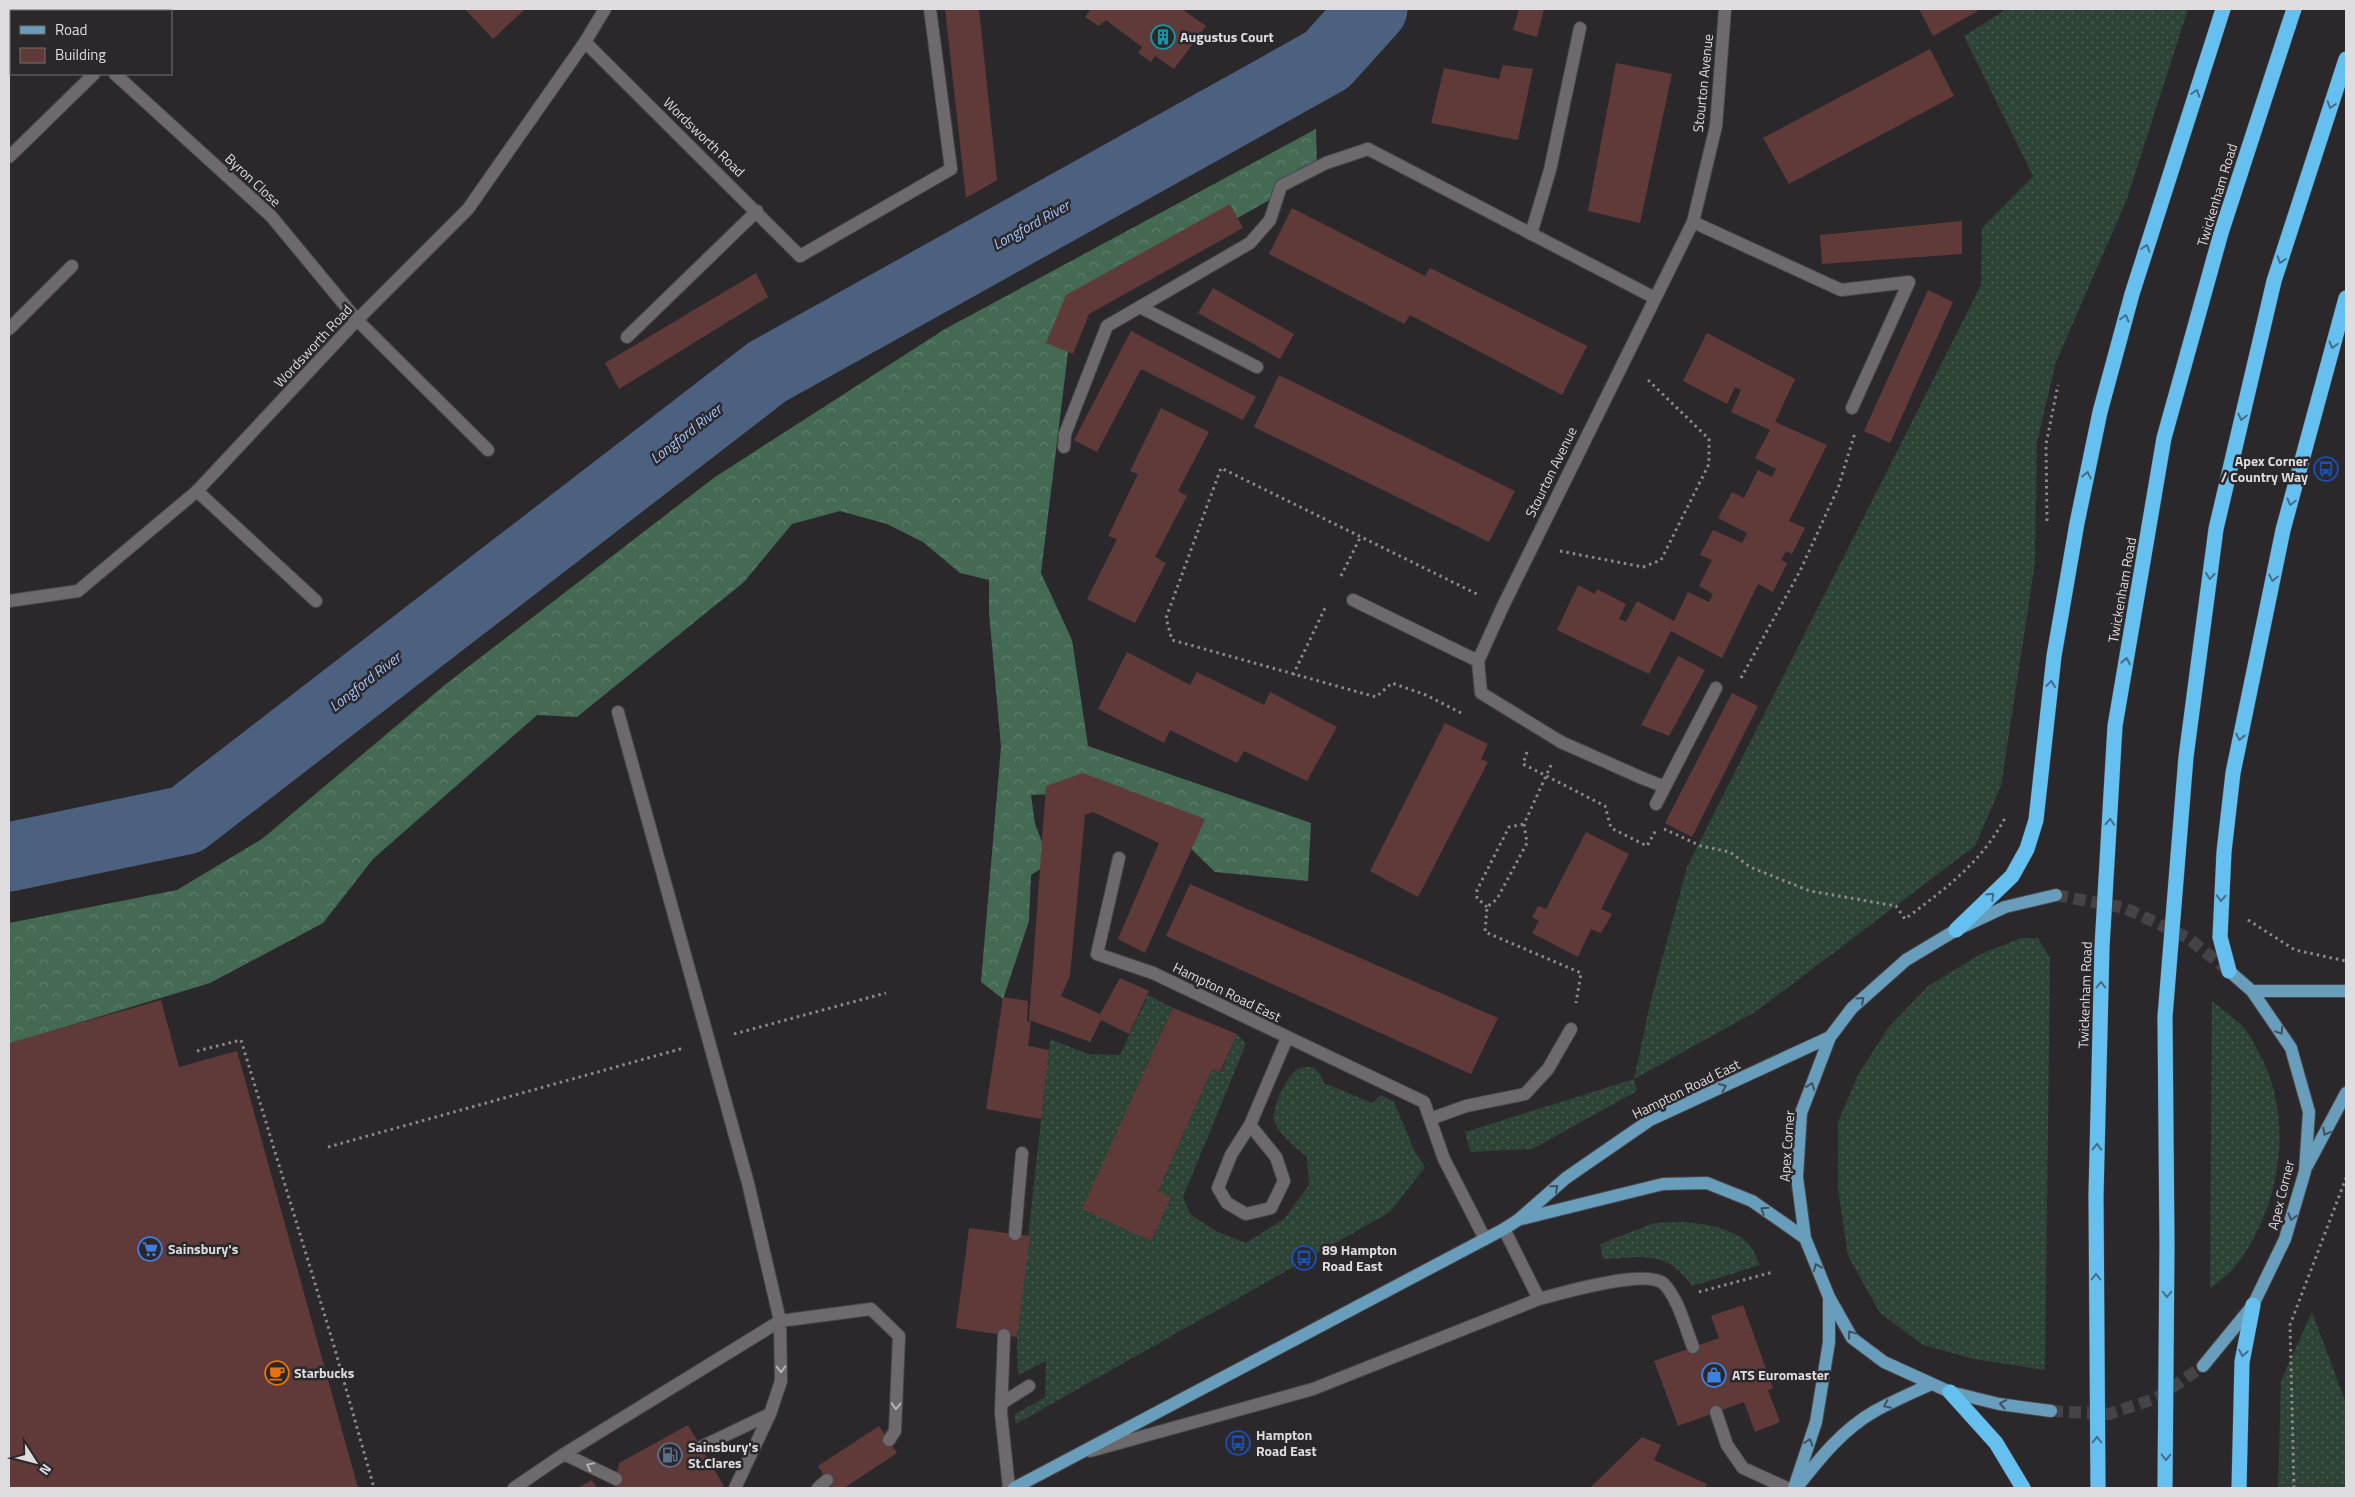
<svg xmlns="http://www.w3.org/2000/svg" width="2355" height="1497" font-family="'Titillium Web',sans-serif">
	<style>
		.grass { fill: url(#grass-dots) }
		.forest { fill: url(#forest-crowns) }
		.lines { fill: none; stroke-linecap: round; stroke-linejoin: round }
		.river { stroke: #4c617f; stroke-width: 69 }
		.building { fill: #603a39 }
		.primary-tunnel { stroke: #464347; stroke-width: 12; stroke-dasharray: 12 6; stroke-linecap: butt }
		.lane-casing { stroke: #494649; stroke-width: 14 }
		.street-casing { stroke: #494649; stroke-width: 14 }
		.primary-casing { stroke: #494649; stroke-width: 14 }
		.highway-casing { stroke: #494649; stroke-width: 16 }
		.path { stroke: #8c898c; stroke-width: 3; stroke-dasharray: 2.5 4; stroke-linecap: butt }
		.lane { stroke: #6d696d; stroke-width: 12 }
		.street { stroke: #6d696d; stroke-width: 12 }
		.primary { stroke: #689dbb; stroke-width: 12 }
		.highway { stroke: #65c0ef; stroke-width: 15 }
		.highway-bridge-casing { stroke: #494649; stroke-width: 16; stroke-linecap: butt }
		.highway-bridge { stroke: #65c0ef; stroke-width: 15 }
		.oneway { stroke: #456c84 }
		.oneway2 { stroke: #40515e }
		.oneway3 { stroke: #b6b4b6 }
		.labels { text-anchor: middle; stroke-width: 5; stroke-linejoin: round; paint-order: stroke }
		.poi-label { font-size: 14px; font-weight: bold; fill: #dedcde; stroke: #2b282c; text-anchor: start }
		.street-label { font-size: 14px; fill: #dedcde; stroke: #2b282c }
		.water-label { font-size: 15px; font-style: italic; fill: #a0c4fa; stroke: #2b282c }
	</style>
	<defs>
		<pattern id="grass-dots" width="8" height="8" patternUnits="userSpaceOnUse" patternTransform="scale(1.25)"><rect width="8" height="8" fill="#2d4336"/><path d="M2 2h.1M6 6h.1" fill="none" stroke="#4b5e53" stroke-width="1.8" stroke-linecap="round"/></pattern>
		<pattern id="forest-crowns" width="20" height="18" patternUnits="userSpaceOnUse" patternTransform="scale(1.25)"><rect width="20" height="18" fill="#446a54"/><path d="M2 6a3 3 0 1 1 6 0M12 15a3 3 0 1 1 6 0" fill="none" stroke="#5f7f6c"/></pattern>
	</defs>
	<rect width="100%" height="100%" fill="#2b282c"/>
	<path class="grass" d="M2007 9H2188L2127 199 2056 362 2037 442 2035 563 2001 786 1975 846 1755 1012 1634 1079 1637 1091 1532 1149 1470 1152 1465 1132 1634 1079 1650 1004 1687 867 1981 285 1982 228 2033 176 1964 36Z
		M2021 938H2038L2050 958 2045 1370 1974 1359 1923 1345 1880 1313 1848 1256 1838 1189V1122L1859 1073 1888 1028 1928 986 1981 954Z
		M1148 995 1173 1008 1083 1209 1151 1240 1171 1197 1158 1191 1212 1069 1221 1072 1237 1034 1246 1044 1183 1197 1190 1214 1216 1231 1246 1243 1284 1219 1309 1185 1307 1157C1296 1147 1278 1134 1274 1120 1271 1109 1288 1073 1298 1069 1302 1067 1309 1067 1313 1067L1320 1074 1324 1083 1372 1103 1381 1095 1394 1102 1415 1152 1425 1167 1390 1212 1016 1424 1014 1415 1045 1397 1046 1361 1018 1375 1017 1337 1050 1039 1088 1054 1120 1055Z
		M2212 1001C2223 1010 2235 1018 2244 1028 2250 1034 2254 1044 2258 1051 2296 1117 2281 1211 2233 1269 2227 1276 2217 1282 2210 1289Z
		M1683 1222C1706 1224 1736 1228 1751 1247 1755 1252 1757 1259 1760 1265L1692 1286C1665 1249 1644 1257 1603 1259L1600 1244 1654 1223Z
		M2312 1312 2346 1403V1488H2278L2281 1381Z"/>
	<path class="forest" d="M1316 129 1317 173 1073 311 1041 573 1072 640 1088 746 1311 823 1308 881 1215 872 1174 832 1054 794 1031 795 1035 824 1050 863 1031 875 1029 921 1003 999 981 982 1001 747 989 612V580L960 573 923 542 887 524 840 511 792 524 744 582 577 717 537 715 373 859 323 923 210 983 9 1044V923L177 890 262 839 446 684 715 477 945 329Z"/>
	<g class="lines">
		<path class="river" d="M9 857 186 820 767 372 1327 60 1373 9"/>
	</g>
	<path class="building" d="M465 9H525L493 39Z
		M945 9H979L997 180 966 198Z
		M1091 9H1182L1206 26 1174 69 1155 56 1151 62 1138 53 1142 47 1106 20 1099 26 1085 17Z
		M1519 9H1544L1537 37 1513 30Z
		M1919 9H1977L1978 11 1933 36Z
		M1930 49 1954 96 1789 184 1763 138Z
		M1616 63 1672 74 1640 223 1588 211Z
		M1503 65 1533 69 1518 140 1431 123 1444 68 1499 79Z
		M1230 204 1243 228 1089 314 1073 354 1046 343 1066 295Z
		M1292 208 1425 276 1430 268 1587 346 1562 395 1410 315 1404 324 1269 254Z
		M1962 221V254L1822 264 1820 235Z
		M756 273 768 297 619 389 605 363Z
		M1213 288 1294 334 1280 359 1198 313Z
		M1928 290 1953 302 1890 443 1864 431Z
		M1131 331 1256 397 1243 420 1141 369 1097 452 1074 440Z
		M1707 333 1795 379 1775 422 1827 445 1789 521 1805 528 1792 554 1786 551 1781 560 1787 563 1773 592 1758 584 1722 658 1671 631 1649 674 1557 630 1578 585 1595 594 1597 589 1626 604 1619 619 1626 622 1637 601 1674 621 1688 592 1709 602 1713 594 1699 586 1712 560 1700 555 1713 530 1742 543 1747 533 1718 518 1732 492 1744 498 1758 470 1772 477 1776 469 1755 458 1770 430 1731 412 1741 390 1735 387 1727 404 1683 381Z
		M1279 375 1515 491 1489 542 1254 427Z
		M1161 408 1209 432 1178 491 1187 496 1155 557 1166 563 1135 623 1087 599 1117 539 1108 536 1138 474 1130 471Z
		M1127 652 1190 685 1197 672 1264 705 1270 692 1337 727 1307 781 1244 751 1237 763 1170 730 1164 743 1098 709Z
		M1678 656 1705 670 1669 736 1641 725Z
		M1732 693 1758 706 1692 837 1665 823Z
		M1445 723 1488 744 1481 759 1488 762 1418 897 1370 871Z
		M1083 773 1205 819 1145 953 1118 939 1159 843 1093 812 1085 815 1070 976 1061 996 1100 1014 1120 978 1149 991 1129 1034 1101 1020 1090 1042 1029 1020 1046 786Z
		M1586 832 1629 854 1601 909 1612 914 1601 933 1591 929 1578 957 1532 933 1539 921 1532 917 1538 906 1546 909Z
		M1190 884 1498 1018 1471 1074 1166 936Z
		M1003 997 1028 1001 1027 1021 1031 1022 1028 1046 1049 1050 1041 1119 986 1109Z
		M161 1000 179 1067 237 1051 358 1488H9V1043Z
		M1173 1008 1237 1034 1220 1072 1212 1069 1158 1191 1171 1197 1151 1241 1082 1209Z
		M969 1228 1030 1236 1017 1337 956 1328Z
		M1743 1305 1773 1388 1768 1390 1780 1422 1755 1432 1744 1402 1678 1426 1654 1361 1719 1338 1711 1316Z
		M688 1425 725 1488H614L619 1463Z
		M879 1426 897 1453 844 1488H832L818 1466Z
		M1642 1437 1661 1445 1654 1460 1707 1484 1705 1488H1590Z
		M592 1480 597 1488H578Z"/>
	<g class="lines">
		<path class="primary-tunnel" d="M2056 895 2125 908 2188 938 2229 971
			M2051 1411 2109 1414 2157 1398 2203 1366"/>
		<g class="lane-casing">
			<path id="lane" d="M9 157 94 74
				M1693 222 1841 290 1909 282 1852 408
				M1531 234 1550 170 1580 28
				M800 256 951 169 930 9
				M1140 307 1257 367
				M357 320 488 450
				M9 329 72 266
				M627 337 757 211
				M1064 447 1065 434 1107 326 1250 243 1270 220 1281 186 1326 163 1368 149
				M197 491 316 601
				M1642 778 1665 787
				M1656 804 1716 688
				M1119 858 1097 954 1153 973
				M1430 1119 1466 1106 1525 1094 1548 1069 1571 1029
				M1504 1229 1539 1299C1562 1293 1647 1268 1664 1284 1679 1300 1685 1327 1693 1347
				M1015 1234 1022 1153
				M1004 1335 1001 1413 1009 1488
				M1002 1403 1029 1386
				M1716 1412 1727 1445 1743 1468 1787 1488
				M701 1447 770 1414
				M1090 1451 1313 1389 1539 1299
				M564 1454 616 1479
				M514 1488 564 1454 780 1321 748 1183 618 712
				M735 1488 770 1414 781 1381 780 1321 871 1309 899 1336 895 1431 889 1440
				M818 1488 827 1480"/>
		</g>
		<g class="street-casing">
			<path id="street" d="M156 11 159 9
				M585 42 800 256
				M115 74 271 216 357 320
				M1368 149 1655 298
				M1353 600 1478 661
				M9 601 78 591 197 491 357 320 468 209 585 42 605 9
				M1642 778 1561 742 1481 693 1478 661 1503 606 1693 222 1716 126 1725 9
				M1153 973 1424 1102 1444 1159 1485 1239
				M1250 1125 1231 1155 1218 1188 1227 1203 1246 1214 1271 1208 1284 1181 1276 1157 1250 1125 1287 1038"/>
		</g>
		<g class="primary-casing">
			<path id="primary" d="M2252 991H2346
				M2307 1166 2346 1093
				M1521 1219 1663 1184 1707 1183 1752 1201 1805 1238
				M2203 1366 2253 1305 2285 1239 2305 1171 2309 1112 2291 1048 2252 991 2229 971
				M2051 1411 1999 1404 1950 1392 1884 1362 1852 1338 1829 1297 1805 1238 1797 1177 1801 1113 1830 1037 1852 1008 1906 960 1956 930 2005 907 2056 895
				M1798 1486C1820 1458 1843 1429 1875 1411 1893 1401 1912 1393 1931 1384
				M1014 1488 1504 1229 1518 1220 1566 1178 1650 1120 1830 1037
				M1794 1488 1816 1422 1829 1342V1298"/>
		</g>
		<g class="highway-casing">
			<path id="highway" d="M2288 27 2294 9
				M1956 930 2012 876 2027 849 2036 820 2054 656 2077 523 2100 412 2132 294 2223 9
				M2229 971 2220 937 2224 852 2233 773 2283 530 2346 298
				M1950 1392 1996 1443 2023 1488
				M2239 1488 2242 1362 2253 1305"/>
		</g>
		<path class="path" d="M2047 521 2046 444 2058 385
			M1560 551 1643 567 1661 560 1709 464V439L1646 378
			M1341 576 1360 538
			M1293 675 1326 606
			M1741 678 1800 571 1838 488 1855 433
			M1461 713 1426 695 1392 683 1376 697 1172 640 1166 618 1221 468 1479 595
			M1527 752 1523 764 1605 806 1611 828 1647 846 1656 830
			M1551 765 1524 824 1527 843 1497 899 1487 907 1485 932 1581 973 1576 1003
			M1664 829 1701 846 1730 852 1750 867 1810 891 1896 906 1905 919C1945 889 1981 863 2005 818
			M1487 907 1477 898V890L1509 827 1524 824
			M2248 920 2295 950 2346 961
			M734 1034 886 993
			M197 1051 241 1040 334 1346 374 1488
			M328 1147 684 1048
			M1699 1292 1773 1272
			M2294 1488 2290 1325 2346 1178"/>
		<use href="#lane" class="lane"/>
		<use href="#street" class="street"/>
		<use href="#primary" class="primary"/>
		<use href="#highway" class="highway"/>
		<g class="highway-bridge-casing">
			<path id="highway-bridge" d="M2098 1488 2096 1196 2102 947 2115 726 2164 438 2221 233 2288 27
				M2165 1488 2167 1245 2165 1017 2186 757 2216 529 2274 281 2346 59"/>
		</g>
		<use href="#highway-bridge" class="highway-bridge"/>
	</g>
	<defs><path id="oneway-chevron" d="M-2-3.5L2.5 0L-2 3.5" fill="none" stroke-width="1.6" stroke-linecap="round" stroke-linejoin="round" transform="scale(1.25)"/></defs>
	<g class="oneway">
		<use href="#oneway-chevron" transform="translate(2196 93) rotate(-72)"/>
		<use href="#oneway-chevron" transform="translate(2331 105) rotate(108)"/>
		<use href="#oneway-chevron" transform="translate(2146 248) rotate(-72)"/>
		<use href="#oneway-chevron" transform="translate(2281 260) rotate(108)"/>
		<use href="#oneway-chevron" transform="translate(2125 318) rotate(-75)"/>
		<use href="#oneway-chevron" transform="translate(2333 345) rotate(105)"/>
		<use href="#oneway-chevron" transform="translate(2242 417) rotate(103)"/>
		<use href="#oneway-chevron" transform="translate(2087 475) rotate(-78)"/>
		<use href="#oneway-chevron" transform="translate(2291 502) rotate(105)"/>
		<use href="#oneway-chevron" transform="translate(2210 576) rotate(97)"/>
		<use href="#oneway-chevron" transform="translate(2273 578) rotate(102)"/>
		<use href="#oneway-chevron" transform="translate(2126 661) rotate(-80)"/>
		<use href="#oneway-chevron" transform="translate(2051 684) rotate(-83)"/>
		<use href="#oneway-chevron" transform="translate(2240 737) rotate(102)"/>
		<use href="#oneway-chevron" transform="translate(2110 822) rotate(-87)"/>
		<use href="#oneway-chevron" transform="translate(1991 896) rotate(-44)"/>
		<use href="#oneway-chevron" transform="translate(2221 898) rotate(93)"/>
		<use href="#oneway-chevron" transform="translate(2101 985) rotate(-89)"/>
		<use href="#oneway-chevron" transform="translate(2097 1147) rotate(-89)"/>
		<use href="#oneway-chevron" transform="translate(2096 1277) rotate(-90)"/>
		<use href="#oneway-chevron" transform="translate(2167 1294) rotate(90)"/>
		<use href="#oneway-chevron" transform="translate(2243 1353) rotate(101)"/>
		<use href="#oneway-chevron" transform="translate(2097 1440) rotate(-90)"/>
		<use href="#oneway-chevron" transform="translate(2166 1457) rotate(90)"/>
	</g>
	<g class="oneway2">
		<use href="#oneway-chevron" transform="translate(1861 1000) rotate(-42)"/>
		<use href="#oneway-chevron" transform="translate(2280 1031) rotate(56)"/>
		<use href="#oneway-chevron" transform="translate(1811 1086) rotate(-70)"/>
		<use href="#oneway-chevron" transform="translate(1723 1087) rotate(-25)"/>
		<use href="#oneway-chevron" transform="translate(2326 1132) rotate(118)"/>
		<use href="#oneway-chevron" transform="translate(1555 1188) rotate(-41)"/>
		<use href="#oneway-chevron" transform="translate(1764 1210) rotate(-146)"/>
		<use href="#oneway-chevron" transform="translate(2292 1217) rotate(106)"/>
		<use href="#oneway-chevron" transform="translate(1817 1267) rotate(-113)"/>
		<use href="#oneway-chevron" transform="translate(1851 1334) rotate(-127)"/>
		<use href="#oneway-chevron" transform="translate(2003 1404) rotate(-170)"/>
		<use href="#oneway-chevron" transform="translate(1887 1405) rotate(154)"/>
		<use href="#oneway-chevron" transform="translate(1809 1442) rotate(-72)"/>
	</g>
	<g class="oneway3">
		<use href="#oneway-chevron" transform="translate(781 1369) rotate(89)"/>
		<use href="#oneway-chevron" transform="translate(896 1406) rotate(92)"/>
		<use href="#oneway-chevron" transform="translate(590 1466) rotate(-154)"/>
	</g>
	<defs>
		<g id="building-ring" transform="scale(1.25)"><circle r="9.5" fill="#2b282c" stroke="#0f9aa8" stroke-width="1.5"/><path d="M-4-6H4V6H1V3H-1V6H-4ZM-2.5-4.3h1.7v1.8h-1.7ZM.8-4.3h1.7v1.8H.8ZM-2.5-1h1.7V.8h-1.7ZM.8-1h1.7V.8H.8Z" fill="#0f9aa8"/></g>
		<g id="bus-ring" transform="scale(1.25)"><circle r="9.5" fill="#2b282c" stroke="#1a4fb4" stroke-width="1.5"/><path d="M-5-6H5V4H4V6H2V4H-2V6H-4V4H-5ZM-3.5-4V0h7V-4ZM-3.5 1.2v1.5H-2V1.2ZM2 1.2v1.5H3.5V1.2Z" fill="#1a4fb4"/></g>
		<g id="supermarket-ring" transform="scale(1.25)"><circle r="9.5" fill="#2b282c" stroke="#3f7fe0" stroke-width="1.5"/><path d="M-6-5.5h2.5l.6 2H6L4.5 2H-2.5L-4.4-4H-6ZM-1.5 3.2a1.3 1.3 0 1 0 .1 0ZM3 3.2a1.3 1.3 0 1 0 .1 0Z" fill="#3f7fe0"/></g>
		<g id="cafe-ring" transform="scale(1.25)"><circle r="9.5" fill="#2b282c" stroke="#e8710a" stroke-width="1.5"/><path d="M-5.5-4.5H6V0H3Q3 3.5 0 3.5H-2.5Q-5.5 3.5-5.5 0ZM3-3.2v2h1.7v-2ZM-6 4.5H4V6H-6Z" fill="#e8710a"/></g>
		<g id="shop-ring" transform="scale(1.25)"><circle r="9.5" fill="#2b282c" stroke="#3f7fe0" stroke-width="1.5"/><path d="M-5-2.5h2.3a2.7 3.5 0 0 1 5.4 0H5L5.5 6h-11ZM-1.5-2.5h3a1.5 2.3 0 0 0-3 0Z" fill="#3f7fe0"/></g>
		<g id="fuel-ring" transform="scale(1.25)"><circle r="9.5" fill="#2b282c" stroke="#5c6f8a" stroke-width="1.5"/><path d="M-5.5-6h7V0h2V4h1.3V-2.5L3-4.5l.8-.8L6-3V5H2.5V1h-1V6h-7ZM-4.2-4.7v3.2H.2V-4.7Z" fill="#5c6f8a"/></g>
	</defs>
	<g fill-rule="evenodd">
		<use href="#building-ring" x="1163" y="37"/>
		<use href="#bus-ring" x="2326" y="469"/>
		<use href="#supermarket-ring" x="150" y="1249"/>
		<use href="#bus-ring" x="1304" y="1258"/>
		<use href="#cafe-ring" x="277" y="1373"/>
		<use href="#shop-ring" x="1714" y="1375"/>
		<use href="#bus-ring" x="1238" y="1443"/>
		<use href="#fuel-ring" x="670" y="1455"/>
	</g>
	<g class="labels">
		<g class="poi-label">
			<text x="1180" y="42">Augustus Court</text>
			<text x="2308" y="466" text-anchor="end">Apex Corner<tspan x="2308" dy="16">/ Country Way</tspan></text>
			<text x="168" y="1254">Sainsbury's</text>
			<text x="1322" y="1255">89 Hampton<tspan x="1322" dy="16">Road East</tspan></text>
			<text x="294" y="1378">Starbucks</text>
			<text x="1732" y="1380">ATS Euromaster</text>
			<text x="1256" y="1440">Hampton<tspan x="1256" dy="16">Road East</tspan></text>
			<text x="688" y="1452">Sainsbury's<tspan x="688" dy="16">St.Clares</tspan></text>
		</g>
		<g class="street-label">
			<text transform="translate(1703 83) rotate(-84)" y="5">Stourton Avenue</text>
			<text transform="translate(704 137) rotate(44)" y="5">Wordsworth Road</text>
			<text transform="translate(253 180) rotate(43)" y="5">Byron Close</text>
			<text transform="translate(2217 195) rotate(-73)" y="5">Twickenham Road</text>
			<text transform="translate(313 346) rotate(-47)" y="5">Wordsworth Road</text>
			<text transform="translate(1551 472) rotate(-64)" y="5">Stourton Avenue</text>
			<text transform="translate(2122 590) rotate(-80)" y="5">Twickenham Road</text>
			<text transform="translate(1227 992) rotate(26)" y="5">Hampton Road East</text>
			<text transform="translate(2085 995) rotate(-88)" y="5">Twickenham Road</text>
			<text transform="translate(1686 1089) rotate(-26)" y="5">Hampton Road East</text>
			<text transform="translate(1787 1146) rotate(-86)" y="5">Apex Corner</text>
			<text transform="translate(2281 1195) rotate(-76)" y="5">Apex Corner</text>
		</g>
		<g class="water-label">
			<text transform="translate(1031 225) rotate(-29)" y="5">Longford River</text>
			<text transform="translate(686 434) rotate(-38)" y="5">Longford River</text>
			<text transform="translate(365 682) rotate(-38)" y="5">Longford River</text>
		</g>
	</g>
	<rect width="2355" height="1497" fill="none" stroke="#dedcde" stroke-width="20"/>
	<rect x="10" y="10" width="162" height="65" fill="#2b282c" stroke="#737073"/>
	<rect x="20" y="26" width="25" height="8" fill="#689dbb" stroke="#737073"/>
	<text x="55" y="35" font-size="15" fill="#dedcde">Road</text>
	<rect x="20" y="48" width="25" height="15" fill="#603a39" stroke="#737073"/>
	<text x="55" y="60" font-size="15" fill="#dedcde">Building</text>
	<g transform="translate(35 1462) rotate(126)" stroke="#2b282c" stroke-width="4" paint-order="stroke">
	<path d="M0-4L9 19L0 12L-9 19Z" fill="#dedcde"/>
	<text y="-8" font-size="14" font-weight="bold" text-anchor="middle" fill="#dedcde">N</text>
	</g>
</svg>
